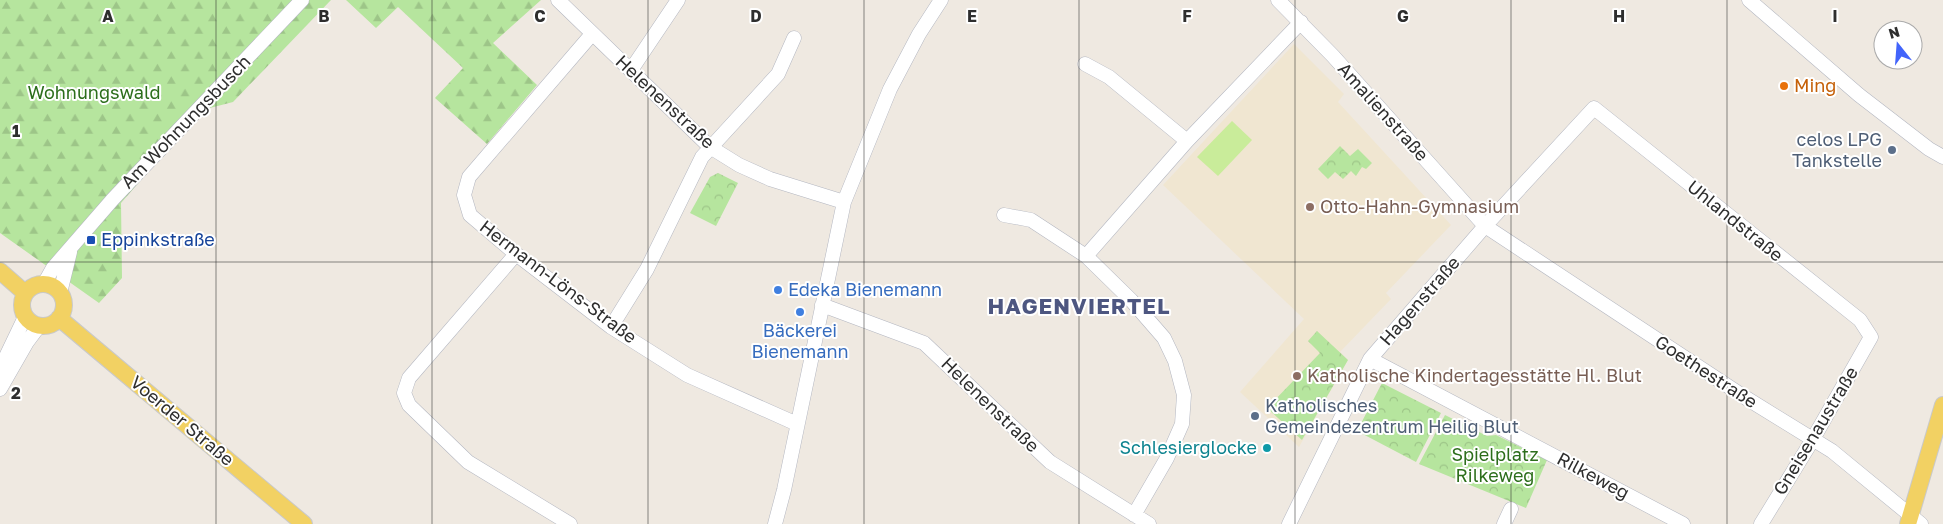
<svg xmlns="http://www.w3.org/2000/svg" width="1943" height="524" font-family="'Golos Text',sans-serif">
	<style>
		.education { fill: #f0e6d1 }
		.forest { fill: url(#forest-firs) }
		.park { fill: url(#park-crowns) }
		.pitch { fill: #c9ec9a }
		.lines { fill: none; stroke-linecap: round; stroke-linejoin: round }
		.minor-casing { stroke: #b4b7c1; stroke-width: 15 }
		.major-casing { stroke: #c9c9c9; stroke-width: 18 }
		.minor { stroke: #fff; stroke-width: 14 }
		.major { stroke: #f2d163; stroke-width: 16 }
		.grid { fill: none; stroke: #2e2e2e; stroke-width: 1; stroke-opacity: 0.55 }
		.food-dot { fill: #e8710a; stroke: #fff; stroke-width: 2 }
		.service-dot { fill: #5c6f8a; stroke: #fff; stroke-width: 2 }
		.education-dot { fill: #8d6e63; stroke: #fff; stroke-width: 2 }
		.transit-dot { fill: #1a4fb4; stroke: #fff; stroke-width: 2 }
		.shop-dot { fill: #3f7fe0; stroke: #fff; stroke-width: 2 }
		.culture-dot { fill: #0f9aa8; stroke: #fff; stroke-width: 2 }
		.labels { text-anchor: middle; stroke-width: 4; stroke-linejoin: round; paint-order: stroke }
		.food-label { font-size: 18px; fill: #c56008; stroke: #fff; text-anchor: start }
		.park-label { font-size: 18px; fill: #2c6e1b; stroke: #fff }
		.street-label { font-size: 18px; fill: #2e2e2e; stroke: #fff }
		.service-label { font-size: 18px; fill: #4e5e75; stroke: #fff; text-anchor: end }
		.education-label { font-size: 18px; fill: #785e54; stroke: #fff; text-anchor: start }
		.transit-label { font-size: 18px; fill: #164399; stroke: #fff; text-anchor: start }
		.shop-label { font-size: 18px; fill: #366cbe; stroke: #fff; text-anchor: start }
		.culture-label { font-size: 18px; fill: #0d838f; stroke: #fff; text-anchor: end }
		.district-label { font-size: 22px; font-weight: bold; letter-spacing: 1px; fill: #4d5680; stroke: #fff }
		.grid-label { font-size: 16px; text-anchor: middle; font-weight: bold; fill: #2e2e2e; stroke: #fff; stroke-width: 4; stroke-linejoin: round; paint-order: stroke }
	</style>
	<defs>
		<pattern id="forest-firs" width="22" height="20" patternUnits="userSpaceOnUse" patternTransform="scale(1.25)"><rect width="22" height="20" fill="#b6e59e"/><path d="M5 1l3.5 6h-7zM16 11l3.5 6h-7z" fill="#9dc588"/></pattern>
		<pattern id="park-crowns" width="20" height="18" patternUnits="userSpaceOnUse" patternTransform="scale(1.25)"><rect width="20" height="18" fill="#b6e59e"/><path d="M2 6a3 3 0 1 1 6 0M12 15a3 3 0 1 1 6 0" fill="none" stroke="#9dc588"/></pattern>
	</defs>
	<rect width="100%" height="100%" fill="#efe9e1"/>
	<path class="education" d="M1294 44 1344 94 1338 102 1451 225 1386 293 1391 299 1340 352 1348 360 1299 447 1240 392 1304 319 1163 185Z"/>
	<path class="forest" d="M0 0H331L233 102 202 110 121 203 122 278 99 303 0 233Z
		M346 0H541L493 43 537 85 487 144 435 98 463 68 398 7 376 28Z"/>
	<path class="park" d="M1340 146 1350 156 1358 149 1372 163 1366 169 1362 167 1356 176 1351 171 1343 179 1335 172 1328 179 1318 169Z
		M718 173 738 183 716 226 690 213 710 177Z
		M1317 331 1348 360 1302 440 1267 408 1320 353 1308 341Z
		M1382 383 1441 413 1416 462 1357 431Z
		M1445 415 1487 436 1496 435 1547 460 1526 508 1419 464Z"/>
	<path class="pitch" d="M1232 121 1252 140 1218 176 1197 157Z"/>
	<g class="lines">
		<g class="minor-casing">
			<path id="minor" d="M558 0 710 147 739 165 770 179 844 202
				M1278 0 1333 56 1485 226 1746 398 1832 451 1921 524
				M1749 0 1859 95 1929 149 1943 157
				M592 34 469 177 464 195 470 215 516 254 611 327 687 375 797 424
				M1085 64 1109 77 1187 141
				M631 70 678 0
				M1004 215 1031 220 1086 256 1131 300 1164 338 1175 361 1184 395 1182 424 1167 458 1134 515
				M516 254 409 378 404 393 409 405 468 462 570 524
				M1086 256 1187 141 1301 22
				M44 284 53 268 113 199 302 0
				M60 293 70 252
				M822 305 924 343 1050 462 1149 524
				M611 327 647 269 702 157 778 74 794 38
				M1370 359 1683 524
				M0 380 2 365 25 317
				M0 389 27 342 39 326
				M775 524 784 490 844 202 890 89 919 34 941 0
				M1289 524 1370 359 1485 226 1594 108 1860 320 1871 337 1813 439 1761 524
				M1504 524 1511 509"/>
		</g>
		<g class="major-casing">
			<path id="major" d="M0 271 25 293
				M22 305a21 21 0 1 1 42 0a21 21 0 1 1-42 0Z
				M59 318 304 524
				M1908 524 1943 405"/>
		</g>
		<use href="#minor" class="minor"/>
		<use href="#major" class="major"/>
	</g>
	<path class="grid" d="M216 0V524M432 0V524M648 0V524M864 0V524M1079 0V524M1295 0V524M1511 0V524M1727 0V524M0 262H1943"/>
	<circle class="food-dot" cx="1784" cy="86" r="5"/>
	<g class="service-dot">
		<circle cx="1892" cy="150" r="5"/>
		<circle cx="1255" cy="416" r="5"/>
	</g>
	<g class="education-dot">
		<circle cx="1310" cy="207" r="5"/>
		<circle cx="1297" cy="376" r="5"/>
	</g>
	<rect class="transit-dot" x="86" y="235" width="10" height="10" rx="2.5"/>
	<g class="shop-dot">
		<circle cx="778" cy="290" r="5"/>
		<circle cx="800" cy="312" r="5"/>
	</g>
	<circle class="culture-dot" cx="1267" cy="448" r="5"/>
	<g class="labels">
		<g class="food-label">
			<text x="1794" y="92">Ming</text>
		</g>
		<g class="park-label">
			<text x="94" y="99">Wohnungswald</text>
			<text x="1495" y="461">Spielplatz<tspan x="1495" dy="21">Rilkeweg</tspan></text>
		</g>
		<g class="street-label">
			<text transform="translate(665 102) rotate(43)" y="6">Helenenstraße</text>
			<text transform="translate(1383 112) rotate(48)" y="6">Amalienstraße</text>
			<text transform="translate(186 122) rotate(-46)" y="6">Am Wohnungsbusch</text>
			<text transform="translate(1735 221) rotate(39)" y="6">Uhlandstraße</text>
			<text transform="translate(558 282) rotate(37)" y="6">Hermann-Löns-Straße</text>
			<text transform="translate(1420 301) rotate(-49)" y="6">Hagenstraße</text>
			<text transform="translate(1706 372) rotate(33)" y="6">Goethestraße</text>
			<text transform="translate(990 405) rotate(44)" y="6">Helenenstraße</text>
			<text transform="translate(182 421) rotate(40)" y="6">Voerder Straße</text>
			<text transform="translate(1816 431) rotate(-59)" y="6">Gneisenaustraße</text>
			<text transform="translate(1593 476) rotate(28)" y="6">Rilkeweg</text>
		</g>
		<g class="service-label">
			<text x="1882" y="146">celos LPG<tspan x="1882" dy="21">Tankstelle</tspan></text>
			<text x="1265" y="412" text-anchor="start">Katholisches<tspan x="1265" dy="21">Gemeindezentrum Heilig Blut</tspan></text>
		</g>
		<g class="education-label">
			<text x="1320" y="213">Otto-Hahn-Gymnasium</text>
			<text x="1307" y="382">Katholische Kindertagesstätte Hl. Blut</text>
		</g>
		<g class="transit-label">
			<text x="101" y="246">Eppinkstraße</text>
		</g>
		<g class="shop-label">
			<text x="788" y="296">Edeka Bienemann</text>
			<text x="800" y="337" text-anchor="middle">Bäckerei<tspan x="800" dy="21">Bienemann</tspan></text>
		</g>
		<g class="culture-label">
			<text x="1257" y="454">Schlesierglocke</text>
		</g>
		<g class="district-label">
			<text x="1079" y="314">HAGENVIERTEL</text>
		</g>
	</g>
	<g class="grid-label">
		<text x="108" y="22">A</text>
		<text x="324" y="22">B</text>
		<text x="540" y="22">C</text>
		<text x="756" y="22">D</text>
		<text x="972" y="22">E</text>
		<text x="1187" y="22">F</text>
		<text x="1403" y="22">G</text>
		<text x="1619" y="22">H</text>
		<text x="1835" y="22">I</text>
		<text x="16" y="137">1</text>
		<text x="16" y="399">2</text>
	</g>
	<g transform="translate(1898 45) rotate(343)"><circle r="24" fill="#ffffff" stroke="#ababab"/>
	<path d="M0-4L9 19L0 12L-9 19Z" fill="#4264fb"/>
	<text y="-8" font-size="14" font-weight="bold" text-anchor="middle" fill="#2e2e2e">N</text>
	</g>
</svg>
